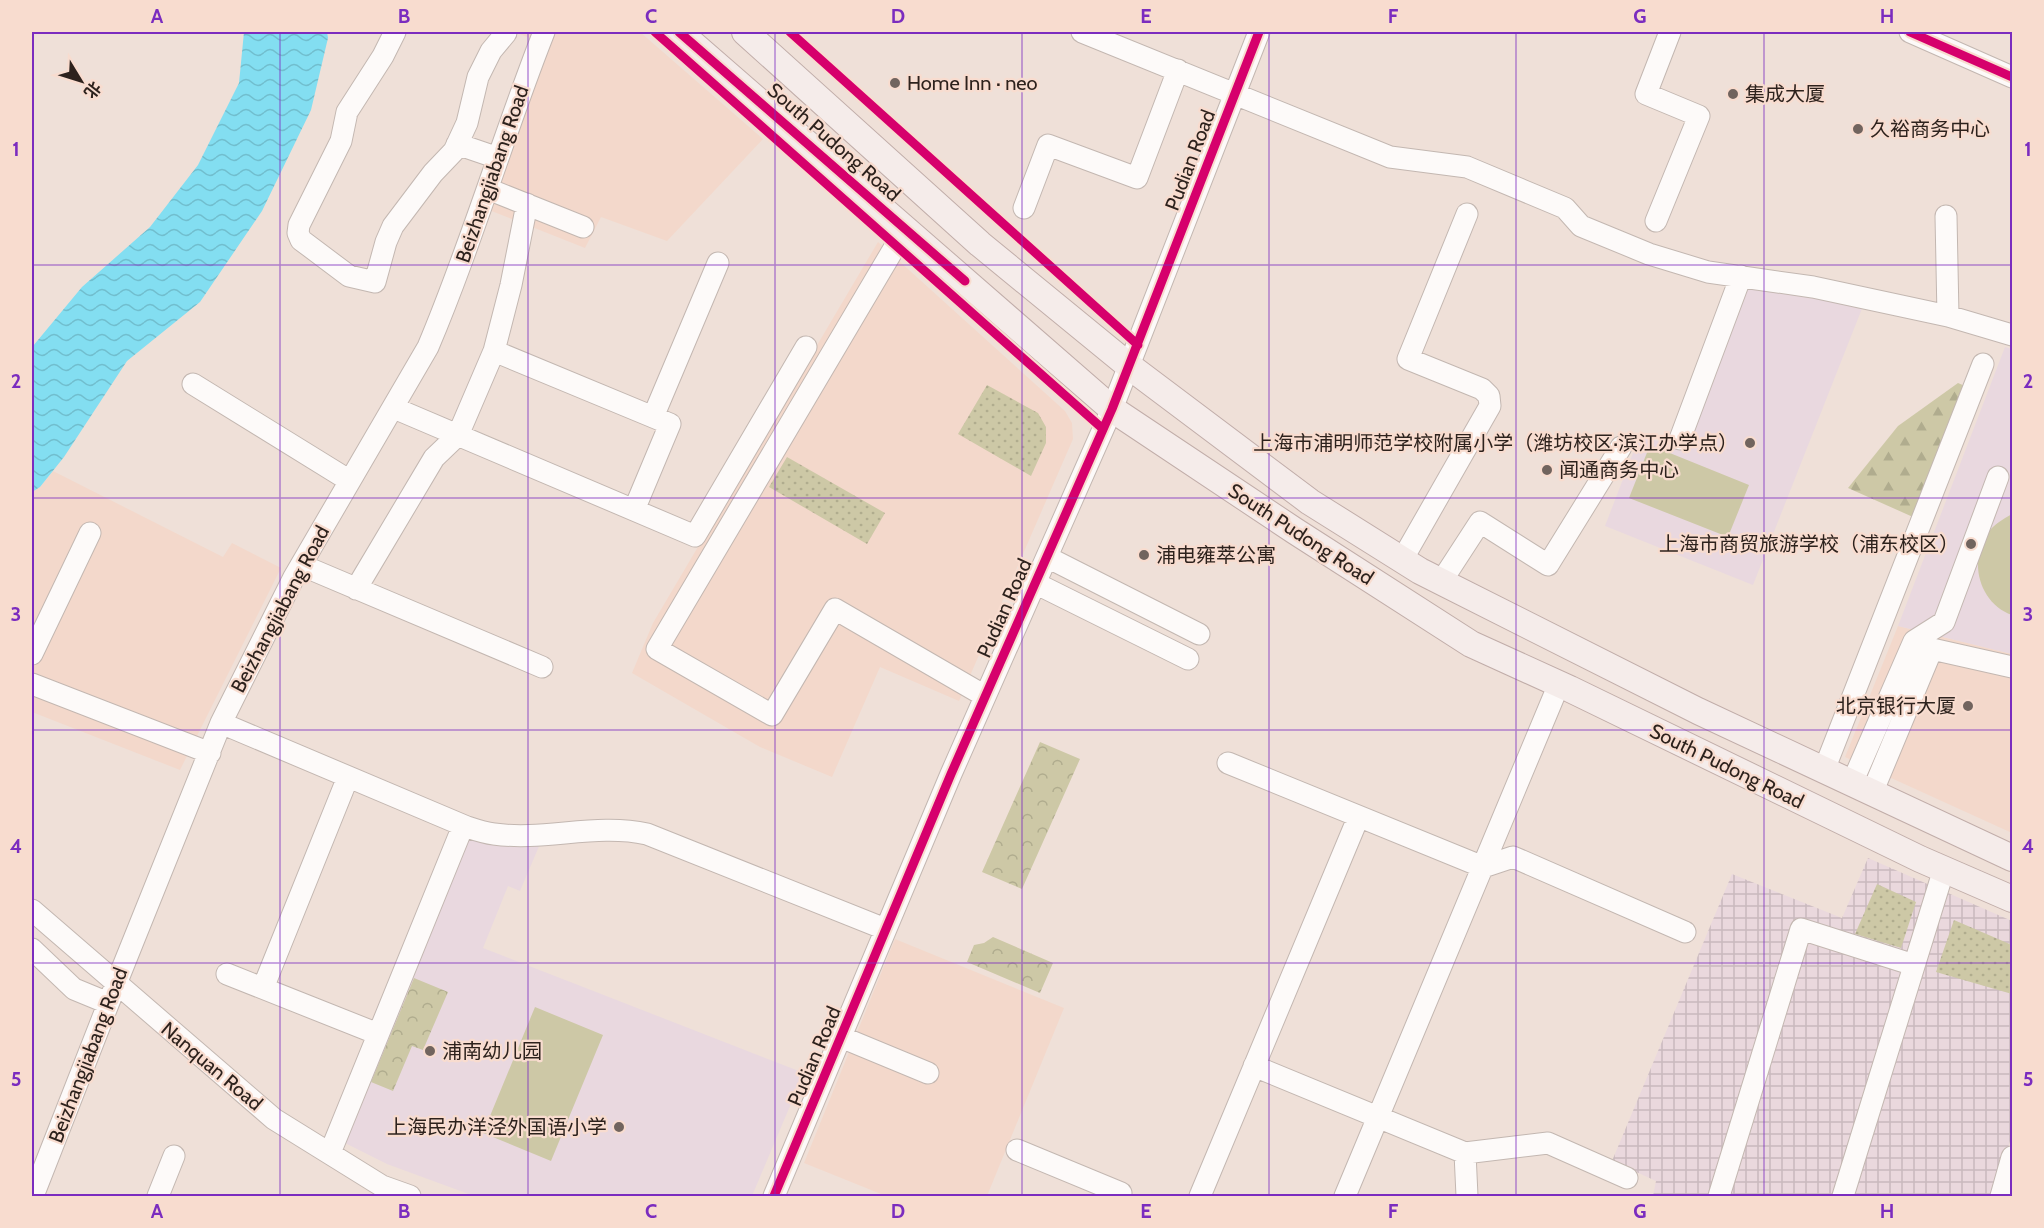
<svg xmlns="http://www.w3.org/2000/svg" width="2044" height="1228" font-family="Cabin,'Noto Sans SC',sans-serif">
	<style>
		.built { fill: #f3d8cb }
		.industrial { fill: url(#industrial-grid) }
		.education { fill: #e9d8df }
		.grass { fill: url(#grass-dots) }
		.forest { fill: url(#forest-firs) }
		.park { fill: url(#park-crowns) }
		.pitch { fill: #cdc8a6 }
		.water { fill: url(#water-waves) }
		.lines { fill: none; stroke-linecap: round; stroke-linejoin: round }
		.minor-casing { stroke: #c3b7b1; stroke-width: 23 }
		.major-casing { stroke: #c1ada9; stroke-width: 28 }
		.minor { stroke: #fdfaf9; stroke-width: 21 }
		.major { stroke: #f5ecea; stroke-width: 26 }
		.cycleway-casing { stroke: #f8dccf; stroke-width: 13 }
		.cycleway { stroke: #d6006c; stroke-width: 9 }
		.grid { fill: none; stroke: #7b2cbf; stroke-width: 1.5; stroke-opacity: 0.55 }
		.poi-dot { fill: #71645e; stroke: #f8dccf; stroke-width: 2 }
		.labels { text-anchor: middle; stroke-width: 4.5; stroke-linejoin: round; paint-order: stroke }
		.poi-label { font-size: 20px; fill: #2d221d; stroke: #f8dccf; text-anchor: start }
		.street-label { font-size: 20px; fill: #2d221d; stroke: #f8dccf }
		.neatline { fill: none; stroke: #7b2cbf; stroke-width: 2 }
		.grid-label { font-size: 20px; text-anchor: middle; font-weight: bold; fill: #7b2cbf }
	</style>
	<defs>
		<pattern id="industrial-grid" width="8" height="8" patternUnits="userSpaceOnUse" patternTransform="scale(1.5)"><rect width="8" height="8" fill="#ead8dd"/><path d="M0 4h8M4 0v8" fill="none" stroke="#c9b9bd"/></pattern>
		<pattern id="grass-dots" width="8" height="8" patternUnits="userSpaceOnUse" patternTransform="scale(1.5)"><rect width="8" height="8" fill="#cdc8a6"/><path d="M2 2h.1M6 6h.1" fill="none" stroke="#b0ac8e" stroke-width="1.8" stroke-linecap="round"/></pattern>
		<pattern id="forest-firs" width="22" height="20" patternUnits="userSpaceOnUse" patternTransform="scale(1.5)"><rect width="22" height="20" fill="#cdc8a6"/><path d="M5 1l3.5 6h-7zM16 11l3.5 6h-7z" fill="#b0ac8e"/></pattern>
		<pattern id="park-crowns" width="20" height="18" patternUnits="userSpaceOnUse" patternTransform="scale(1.5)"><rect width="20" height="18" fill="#cdc8a6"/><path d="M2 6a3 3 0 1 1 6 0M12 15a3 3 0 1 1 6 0" fill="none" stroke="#b0ac8e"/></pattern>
		<pattern id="water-waves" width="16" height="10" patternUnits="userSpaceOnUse" patternTransform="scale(1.5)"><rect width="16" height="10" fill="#83def1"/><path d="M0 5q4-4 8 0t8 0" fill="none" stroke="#71bece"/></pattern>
	</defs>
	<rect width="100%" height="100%" fill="#efe0d8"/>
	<path class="built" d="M514 32H640L763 139 667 241 601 217 585 248 489 210 548 45Z
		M878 242 1065 411 1072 423 1073 439 959 701 880 667 832 777 760 747 632 673 653 623Z
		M53 471 223 557 232 543 281 568 180 770 32 712V492L40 487Z
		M1898 626 2012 654V833L1845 757Z
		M895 939 1064 1008 987 1196H886L804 1163Z"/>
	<path class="industrial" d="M1868 858 2012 921V1134L1994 1196H1653L1656 1181 1612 1161 1732 874 1842 918Z"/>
	<path class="education" d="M1749 286 1863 306 1753 585 1605 526 1640 435 1687 451Z
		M2005 347 2012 349V654L1898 626Z
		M459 835 540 844 520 891 508 886 483 948 804 1073 752 1196H474L387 1164 337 1139Z"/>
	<path class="grass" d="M987 385 1038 413 1046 427V443L1031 476 958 434Z
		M787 457 885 513 867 544 769 487Z
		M1877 884 1916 902 1901 948 1855 934Z
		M1954 920 2012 945V994L1936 972Z"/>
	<path class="forest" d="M1958 383 1965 386 1913 517 1848 488 1898 426Z"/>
	<path class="park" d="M1040 742 1080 759 1022 889 982 872Z
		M993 937 1053 963 1040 993 967 962 974 945 984 943Z
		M414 978 448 992 423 1050 412 1046 393 1091 371 1082Z"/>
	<path class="pitch" d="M1650 445 1749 485 1728 537 1629 498Z
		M2012 514V615C1980 604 1968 562 1987 534 1993 525 2003 519 2012 514Z
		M535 1007 603 1035 551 1161 483 1133Z"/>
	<path class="water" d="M244 32H327L328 38 311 110 262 211 200 302 127 361 64 457 40 487 32 492V350L33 346 82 287 150 227 198 165 239 83Z"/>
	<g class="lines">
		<g class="minor-casing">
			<path id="minor" d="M395 32 383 56 347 112 341 141 299 225 298 233 301 240 349 276 375 282 386 242 393 226 433 173 454 151 467 123 478 77 491 51 506 33 502 32
				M1082 32 1390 157 1467 167 1565 208 1581 226 1649 254 1708 272 1813 287 1948 316
				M1910 32 2012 77
				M457 144 498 158
				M488 189 583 227
				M1024 208 1048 145 1137 178 1178 70
				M1946 216 1948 316 2012 335
				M1656 221 1699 116 1646 94 1670 32
				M906 228 657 649 772 715 835 609 985 696
				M494 351 670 424 634 510
				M193 384 350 481
				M394 408 695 536 806 347
				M653 417 718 263
				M1680 439 1741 276
				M1047 557 1199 634
				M1402 560 1490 406 1489 396 1482 389 1408 359 1467 214
				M301 565 542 667
				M1441 582 1480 522 1548 565 1621 447
				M1035 583 1188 659
				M356 589 434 458 458 435 494 351 511 285 527 204
				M32 654 90 533
				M32 684 210 753
				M221 723 467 827C476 830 485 833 494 834 545 841 596 823 647 834L885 929
				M1228 763 1483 867 1513 857 1685 932
				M1824 770 1983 364
				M1852 783 1914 641 1944 622 1998 477
				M1872 793 1932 649 2012 667
				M32 910 274 1119 382 1186 410 1196
				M32 949 74 989 108 1003
				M227 974 378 1034
				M263 988 348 777
				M841 1037 928 1073
				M1254 1066 1465 1153 1548 1143 1627 1178
				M1017 1150 1121 1193 1120 1196
				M330 1153 463 826
				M1465 1153 1467 1196
				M33 1196 116 984 221 723 294 577 428 347C472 243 503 136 544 32
				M158 1196 174 1156
				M774 1196 951 774 1112 409 1259 32
				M1200 1196 1358 818
				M1345 1196 1559 684
				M1719 1196 1801 929 1914 965
				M1843 1196 1944 869
				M2001 1196 2012 1157"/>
		</g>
		<g class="major-casing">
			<path id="major" d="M679 32 1112 409 1295 531 1471 644 1570 689 1920 859 2012 899
				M745 32 980 244 1129 366 1310 502 1420 571 1698 711 2012 858"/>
		</g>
		<use href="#minor" class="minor"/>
		<use href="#major" class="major"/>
		<g class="cycleway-casing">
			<path id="cycleway" d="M655 32 1103 429
				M679 32 965 281
				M790 32 1138 345
				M1910 32 2012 77
				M774 1196 951 774 1112 409 1259 32"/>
		</g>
		<use href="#cycleway" class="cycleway"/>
	</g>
	<path class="grid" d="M280 32V1196M528 32V1196M775 32V1196M1022 32V1196M1269 32V1196M1516 32V1196M1764 32V1196M32 265H2012M32 498H2012M32 730H2012M32 963H2012"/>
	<g class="poi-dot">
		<circle cx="895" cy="83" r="6"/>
		<circle cx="1733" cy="94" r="6"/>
		<circle cx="1858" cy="129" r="6"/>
		<circle cx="1750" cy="443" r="6"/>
		<circle cx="1547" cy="470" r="6"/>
		<circle cx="1971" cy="544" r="6"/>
		<circle cx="1144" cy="555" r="6"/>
		<circle cx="1968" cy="706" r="6"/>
		<circle cx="430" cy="1051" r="6"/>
		<circle cx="619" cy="1127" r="6"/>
	</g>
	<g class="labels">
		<g class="poi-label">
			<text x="907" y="90">Home Inn · neo</text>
			<text x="1745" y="101">集成大厦</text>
			<text x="1870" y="136">久裕商务中心</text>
			<text x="1738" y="450" text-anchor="end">上海市浦明师范学校附属小学（潍坊校区·滨江办学点）</text>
			<text x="1559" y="477">闻通商务中心</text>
			<text x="1959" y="551" text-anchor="end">上海市商贸旅游学校（浦东校区）</text>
			<text x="1156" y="562">浦电雍萃公寓</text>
			<text x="1956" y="713" text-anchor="end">北京银行大厦</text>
			<text x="442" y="1058">浦南幼儿园</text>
			<text x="607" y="1134" text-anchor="end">上海民办洋泾外国语小学</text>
		</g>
		<g class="street-label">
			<text transform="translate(834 142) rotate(41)" y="7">South Pudong Road</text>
			<text transform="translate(1190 160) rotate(-69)" y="7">Pudian Road</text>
			<text transform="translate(492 174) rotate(-71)" y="7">Beizhangjiabang Road</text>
			<text transform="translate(1301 534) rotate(33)" y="7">South Pudong Road</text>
			<text transform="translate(1004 608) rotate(-66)" y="7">Pudian Road</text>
			<text transform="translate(280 609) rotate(-62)" y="7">Beizhangjiabang Road</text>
			<text transform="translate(1727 766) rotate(26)" y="7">South Pudong Road</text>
			<text transform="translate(88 1055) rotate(-69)" y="7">Beizhangjiabang Road</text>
			<text transform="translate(814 1056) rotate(-67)" y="7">Pudian Road</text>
			<text transform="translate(212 1066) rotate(40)" y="7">Nanquan Road</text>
		</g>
	</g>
	<rect width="2044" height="1228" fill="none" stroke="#f8dccf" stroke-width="66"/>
	<g transform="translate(81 81) rotate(128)" stroke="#f8dccf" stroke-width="4.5" paint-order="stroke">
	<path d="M0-4.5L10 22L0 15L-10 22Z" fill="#2d221d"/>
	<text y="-9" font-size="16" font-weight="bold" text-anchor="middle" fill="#2d221d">北</text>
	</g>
	<rect x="33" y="33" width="1978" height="1162" class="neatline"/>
	<g class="grid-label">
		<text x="157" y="23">A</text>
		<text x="404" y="23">B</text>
		<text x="651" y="23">C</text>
		<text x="898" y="23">D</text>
		<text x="1146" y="23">E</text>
		<text x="1393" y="23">F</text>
		<text x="1640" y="23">G</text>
		<text x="1887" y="23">H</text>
		<text x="16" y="156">1</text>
		<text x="2028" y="156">1</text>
		<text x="16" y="388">2</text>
		<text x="2028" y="388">2</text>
		<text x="16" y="621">3</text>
		<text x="2028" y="621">3</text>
		<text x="16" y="853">4</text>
		<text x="2028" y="853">4</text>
		<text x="16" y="1086">5</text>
		<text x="2028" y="1086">5</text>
		<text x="157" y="1218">A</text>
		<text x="404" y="1218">B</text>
		<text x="651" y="1218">C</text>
		<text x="898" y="1218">D</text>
		<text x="1146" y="1218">E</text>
		<text x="1393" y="1218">F</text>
		<text x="1640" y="1218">G</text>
		<text x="1887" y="1218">H</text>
	</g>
</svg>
